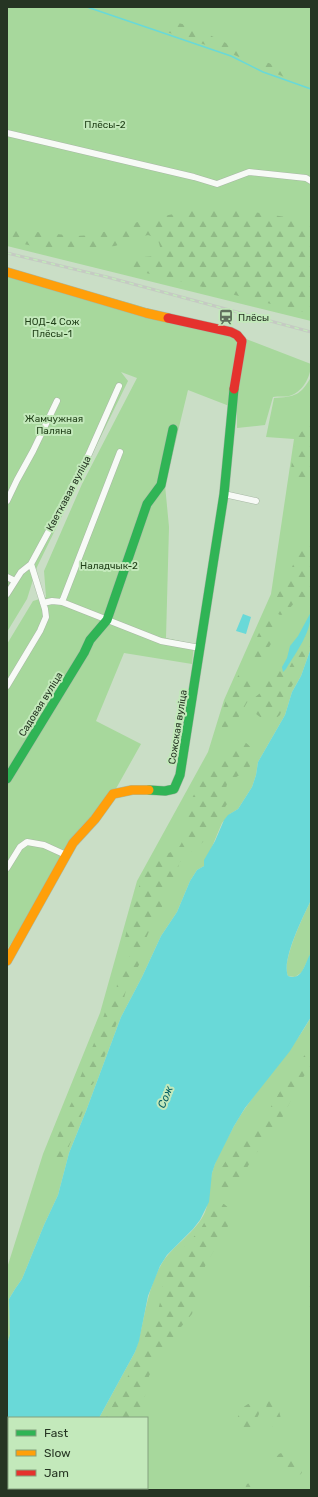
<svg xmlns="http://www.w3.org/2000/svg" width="318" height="1497" font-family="Rubik,sans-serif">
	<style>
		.green { fill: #a7d89c }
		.forest { fill: url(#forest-firs) }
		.water { fill: #69d9d8 }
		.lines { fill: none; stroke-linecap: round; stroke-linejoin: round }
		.stream { stroke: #69d9d8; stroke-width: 1.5 }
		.street-casing { stroke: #a8b8a5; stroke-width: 7 }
		.fast-casing { stroke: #a8b8a5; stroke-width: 10 }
		.slow-casing { stroke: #a8b8a5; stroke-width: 10 }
		.jam-casing { stroke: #a8b8a5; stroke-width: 10 }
		.street { stroke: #f7faf6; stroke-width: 6 }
		.fast { stroke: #30b455; stroke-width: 9 }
		.slow { stroke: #ff9f0a; stroke-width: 9 }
		.jam { stroke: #e5322d; stroke-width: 9 }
		.rail-casing { stroke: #c5cac3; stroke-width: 3 }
		.rail { stroke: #c3e9bb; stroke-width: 1.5; stroke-dasharray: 4.5; stroke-linecap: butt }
		.labels { text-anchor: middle; stroke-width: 4; stroke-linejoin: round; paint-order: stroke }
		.park-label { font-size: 10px; fill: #1f3e17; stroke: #c3e9bb }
		.poi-label { font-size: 10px; fill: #263523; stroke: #c3e9bb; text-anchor: start }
		.street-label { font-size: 10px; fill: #263523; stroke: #c3e9bb }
		.water-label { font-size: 11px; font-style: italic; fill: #096165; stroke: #c3e9bb }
	</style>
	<defs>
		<pattern id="forest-firs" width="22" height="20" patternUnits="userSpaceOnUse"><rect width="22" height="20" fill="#a7d89c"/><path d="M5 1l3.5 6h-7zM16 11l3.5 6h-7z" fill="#90ba86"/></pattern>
	</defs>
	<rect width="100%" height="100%" fill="#cadec6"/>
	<path class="green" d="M7 7H311V321L7 246Z
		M7 269 133 304 246 339 311 364C311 377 302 393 289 396 284 397 278 396 273 397L265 425 237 428V409L188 390 165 485 169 527 166 638 194 644 192 664 124 653 96 721 141 744 113 794 80 828 66 855 7 950V644L33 601 46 597 44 571 82 484 137 378 121 372 128 381 37 567 27 599 7 632Z
		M311 377V648L301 676 292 692 285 715 258 762 256 775 252 787 238 809 230 814 222 823 204 866 197 870 190 881 177 912 161 936 142 977 121 1017 86 1111 69 1153 58 1195 44 1225 22 1279 15 1289 9 1299 10 1334 7 1345V1268L43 1154 100 1013 137 881 208 752 224 700 271 594 294 439 266 437 274 398C295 397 301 395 311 377Z
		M311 900V953L302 972 295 977 288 976C281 961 304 915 311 900Z
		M311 1017V1490H63L64 1488H147V1418H99L135 1352C145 1323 145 1293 161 1265 172 1245 196 1233 205 1212 210 1200 209 1185 212 1173 216 1157 226 1141 234 1126 256 1088 289 1056 311 1017Z"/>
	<path class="forest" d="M168 22C183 19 237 49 254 57 265 62 277 66 289 70L291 74 287 78 284 77 230 53 167 32 165 30 164 27Z
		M210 207H223L298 219 311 223V314L134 270C130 267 128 265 129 260 139 253 153 262 161 250L158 240 154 237 148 235 140 237 115 246 62 251 45 249 7 240V229L76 236 93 235 148 219Z
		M311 423V471L307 475V481L306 483 297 484 292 480C289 473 294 444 298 436 301 431 306 427 311 423Z
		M311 529V605L309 602 310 594 304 587 301 579 293 575 291 571 292 567Z
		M289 579H294L296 580 298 590 306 593 307 596 304 599C292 602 293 605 286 614L280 615 273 611C272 604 283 583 289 579Z
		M272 616 280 621V628L264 656 261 659 255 660 251 654V649L266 619Z
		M311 626V645L307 651 297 678 288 692 280 715 273 721C265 721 249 713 252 703 253 697 259 695 262 691 267 684 268 676 274 669H279L284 675 287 672Z
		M244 669H248C263 683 251 694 244 708 239 716 234 729 222 727 221 724 220 724 220 721 220 711 236 674 244 669Z
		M238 740C244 741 250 744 252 751 257 772 236 774 227 784L226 789 229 796 227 804 203 842 188 854 179 863 175 883 168 891 163 905 150 929 145 941 141 961 126 990 121 1011 96 1080 92 1085H81L80 1078 98 1033 107 1006 116 992 118 977 129 959V953L125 945V938C132 912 136 880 156 859 164 851 175 855 181 844 184 838 187 831 188 824 188 817 187 809 190 803 194 791 227 744 238 740Z
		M311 1047V1067L301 1080 279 1124 268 1140 253 1157 242 1177 238 1182 229 1188 221 1187 217 1180C223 1155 249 1139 263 1119 274 1103 283 1085 294 1069 299 1062 305 1055 311 1047Z
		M83 1089 88 1090 89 1093 84 1109 65 1156 61 1161 55 1162 52 1159V1154C57 1139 70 1095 83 1089Z
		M220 1204H224L231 1210V1221L206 1264 202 1274 192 1314 181 1327 173 1342 160 1355 149 1376 144 1401 138 1418H106L138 1357 146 1333 158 1310 162 1295V1282L167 1268 176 1256 200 1230 211 1211Z
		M311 1280V1311C304 1301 305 1289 311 1280Z
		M271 1398 276 1399C278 1412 283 1416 280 1430L276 1434 273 1432C272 1428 273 1423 272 1419 268 1409 262 1408 271 1398Z
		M248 1404H252L258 1407 259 1414 257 1418 253 1423 250 1430 245 1434 239 1432 235 1423 242 1408Z
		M281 1453C289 1455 298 1465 302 1472L301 1474 297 1476 295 1475 280 1464 276 1457 279 1454Z
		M253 1481 257 1483 260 1490H244L247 1484Z"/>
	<path class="water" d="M311 612C311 633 297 651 286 669L283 672 282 667 287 658 290 646 298 636Z
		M243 614 251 617 246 634 236 631Z
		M311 648V900C304 915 281 960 288 976 303 982 305 961 311 953V1017L290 1051 245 1108 234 1126 215 1164 212 1173 209 1202 200 1220 193 1229 167 1255 160 1266 148 1296 139 1341 135 1352 99 1418H9V1488H64L63 1490H7V1345L10 1334 9 1299 15 1289 22 1279 44 1225 58 1195 69 1153 86 1111 121 1017 142 977 161 936 177 912 190 881 197 870 204 866V860L215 841 224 820 228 815 238 809 252 787 256 775 258 762 285 715 292 692 301 676Z"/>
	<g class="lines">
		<path class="stream" d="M87 7 231 56 263 72 311 89"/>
		<g class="street-casing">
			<path id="street" d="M7 133 194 177 217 184 249 172 306 178 311 181
				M224 494 256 501
				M7 501 17 480 33 451 57 401
				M7 577 15 581
				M7 594 21 572 31 564 58 514 88 456 119 386
				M62 602 120 452
				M43 603 52 601 62 602 161 641 200 648
				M7 686 40 631 46 617 45 609 31 564
				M7 868 20 847 27 842 44 845 66 855"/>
		</g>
		<g class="fast-casing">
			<path id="fast" d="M7 779 84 653 90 640 107 620 147 504 161 485 173 429
				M149 790 165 791 174 789 180 775 224 494 234 389"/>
		</g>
		<g class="slow-casing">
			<path id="slow" d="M7 272 146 313 168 318
				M7 961 73 843 95 819 113 794 132 790H149"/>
		</g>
		<g class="jam-casing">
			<path id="jam" d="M168 318 231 332 237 335 242 341 234 389"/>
		</g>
		<use href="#street" class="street"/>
		<use href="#fast" class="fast"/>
		<use href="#slow" class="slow"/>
		<use href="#jam" class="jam"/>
		<g class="rail-casing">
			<path id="rail" d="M7 253 107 277 311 332"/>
		</g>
		<use href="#rail" class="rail"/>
	</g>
	<defs>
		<g id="station-bare" transform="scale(1.2)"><path d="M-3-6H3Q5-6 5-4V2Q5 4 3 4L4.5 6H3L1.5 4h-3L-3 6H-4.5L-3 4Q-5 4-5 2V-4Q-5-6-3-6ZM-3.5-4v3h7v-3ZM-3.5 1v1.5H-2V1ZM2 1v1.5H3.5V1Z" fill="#5f705c" stroke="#c3e9bb" stroke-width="2.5" paint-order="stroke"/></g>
	</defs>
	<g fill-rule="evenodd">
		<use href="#station-bare" x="226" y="317"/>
	</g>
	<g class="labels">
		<g class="park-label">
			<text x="105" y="128">Плёсы-2</text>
			<text x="52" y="325">НОД-4 Сож<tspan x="52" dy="12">Плёсы-1</tspan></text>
			<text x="54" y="422">Жамчужная<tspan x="54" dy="12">Паляна</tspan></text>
			<text x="109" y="569">Наладчык-2</text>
		</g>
		<g class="poi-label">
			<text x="238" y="321">Плёсы</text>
		</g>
		<g class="street-label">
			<text transform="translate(68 493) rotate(-62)" y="4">Кветкавая вуліца</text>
			<text transform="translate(40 704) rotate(-58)" y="4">Садовая вуліца</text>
			<text transform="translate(177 727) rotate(-81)" y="4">Сожская вуліца</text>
		</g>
		<g class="water-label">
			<text transform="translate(165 1097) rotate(-67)" y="4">Сож</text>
		</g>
	</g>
	<rect width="318" height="1497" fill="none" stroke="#263523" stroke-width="16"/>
	<rect x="8" y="1417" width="140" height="72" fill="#c3e9bb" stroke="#84a17e"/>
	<rect x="16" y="1430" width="20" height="6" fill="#30b455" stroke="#84a17e"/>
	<text x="44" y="1437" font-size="12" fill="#263523">Fast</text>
	<rect x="16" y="1450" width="20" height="6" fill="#ff9f0a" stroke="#84a17e"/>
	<text x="44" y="1457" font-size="12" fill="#263523">Slow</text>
	<rect x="16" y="1470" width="20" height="6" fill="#e5322d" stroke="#84a17e"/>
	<text x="44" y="1477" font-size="12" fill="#263523">Jam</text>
</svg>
